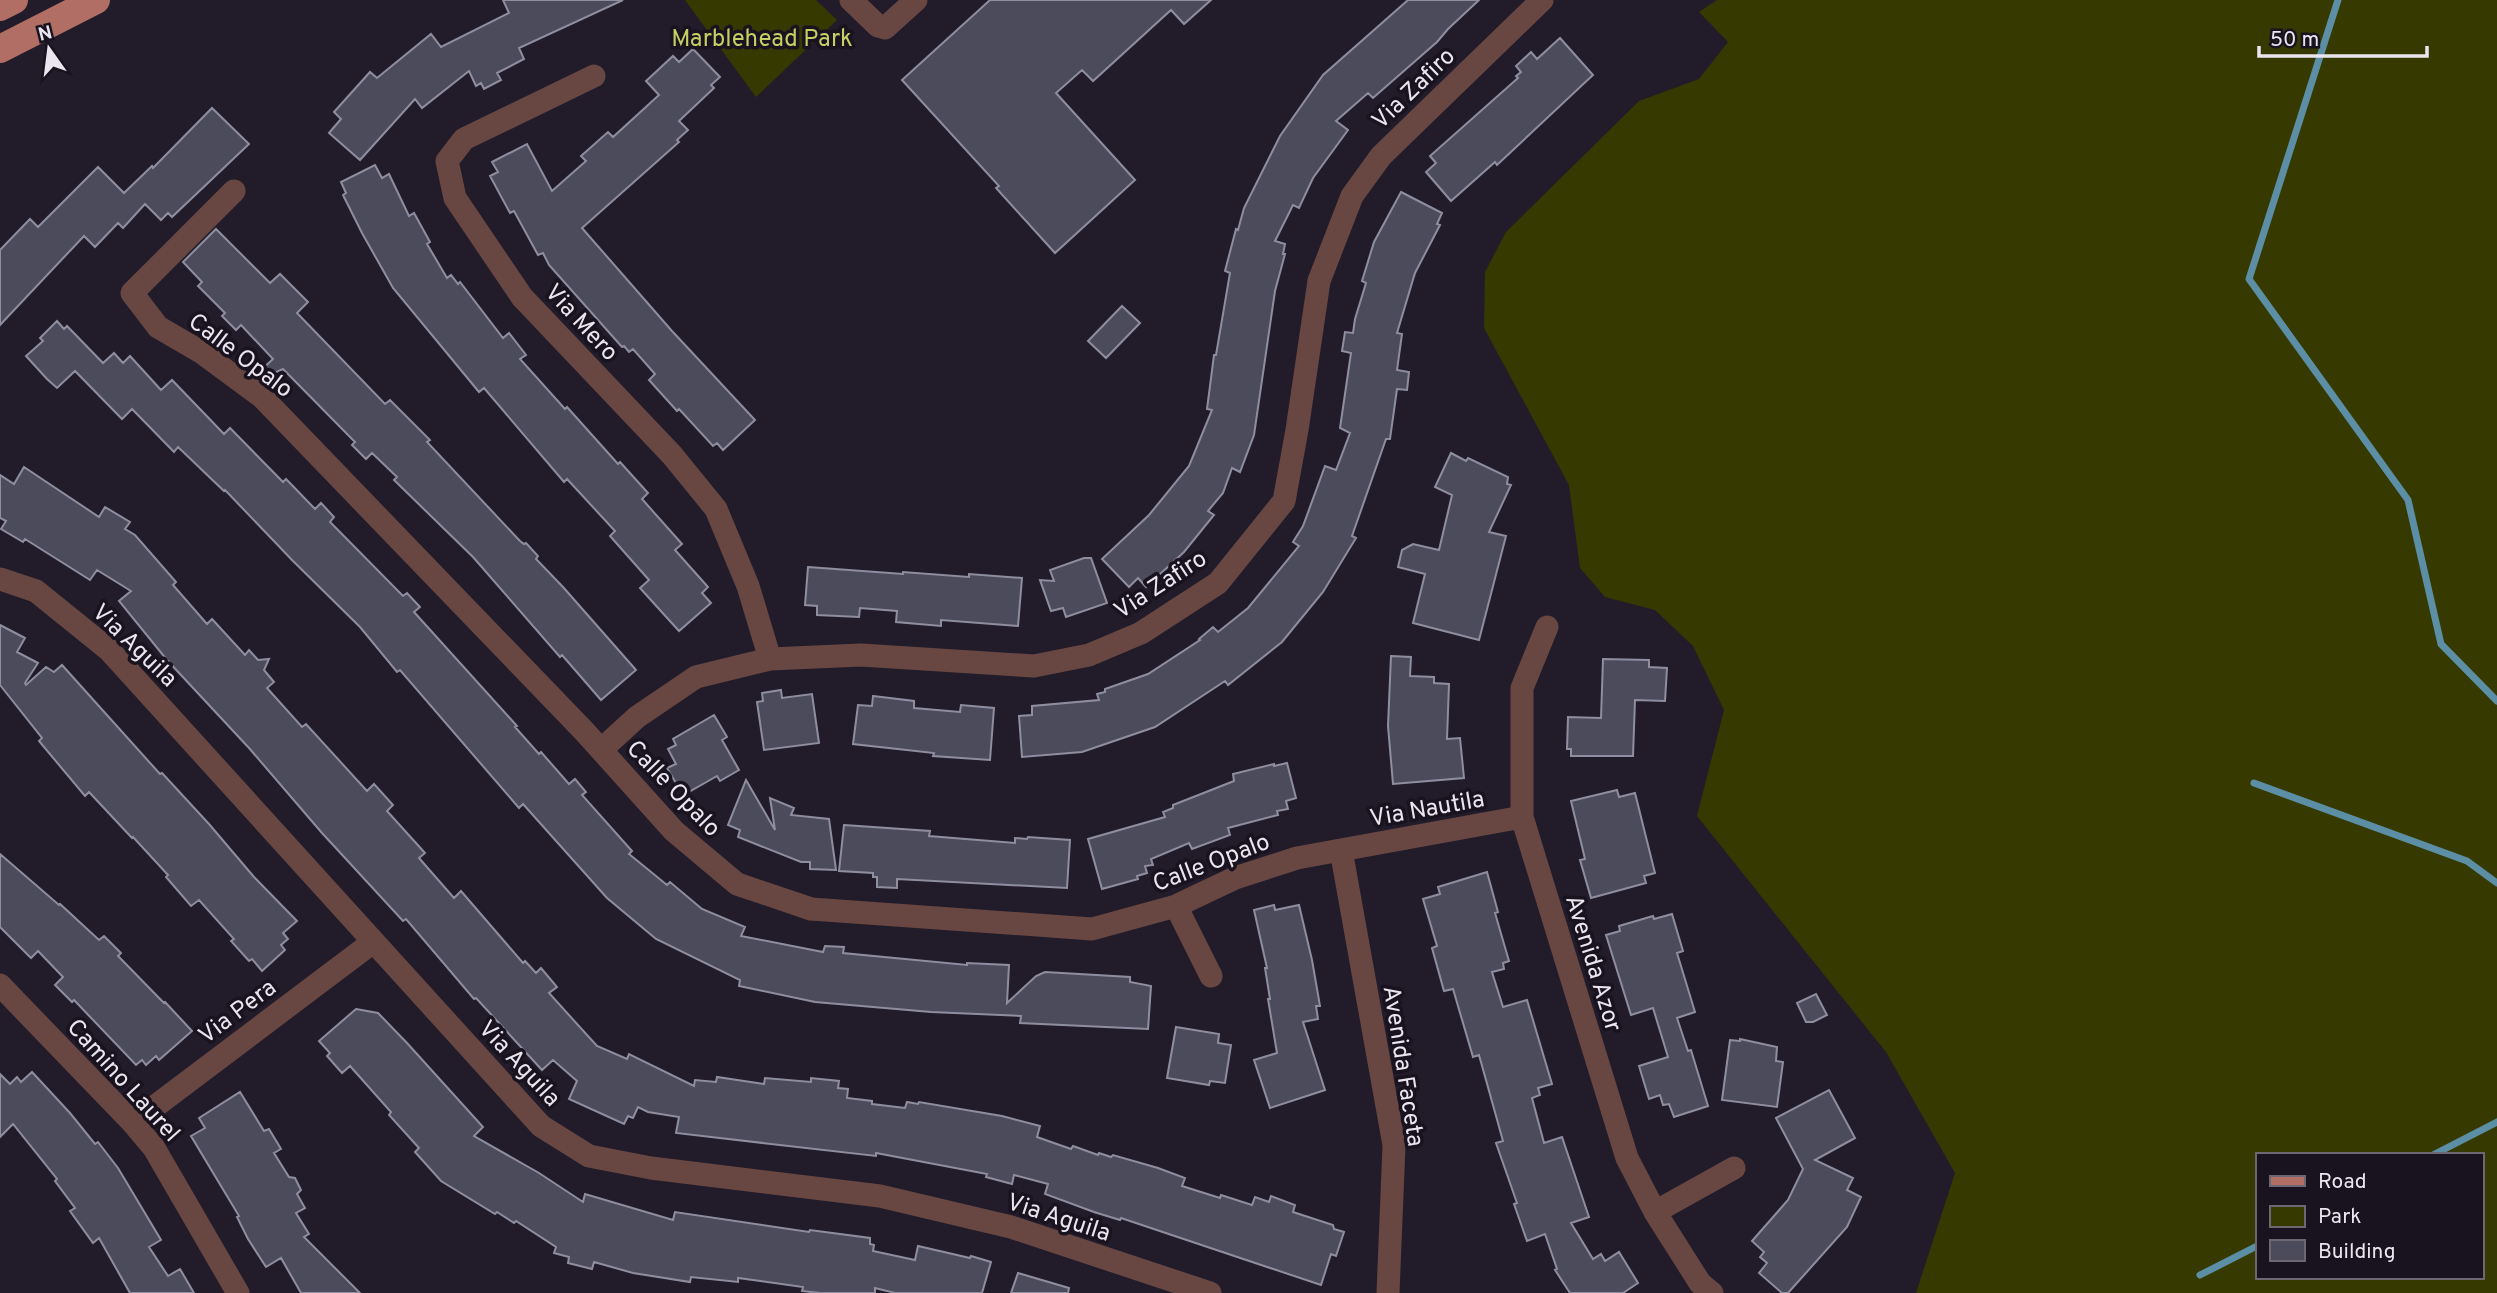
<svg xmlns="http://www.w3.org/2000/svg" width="2497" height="1293" font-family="Overpass,sans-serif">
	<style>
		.green { fill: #363a00; fill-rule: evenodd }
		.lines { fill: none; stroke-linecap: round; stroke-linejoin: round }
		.stream { stroke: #5c8fa5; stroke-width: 7 }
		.building { fill: #4b4b5b; stroke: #8e8ea0; stroke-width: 2 }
		.minor { stroke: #684743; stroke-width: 23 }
		.major { stroke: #b16e65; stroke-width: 28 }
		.labels { text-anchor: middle; stroke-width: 7; stroke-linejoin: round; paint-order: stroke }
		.park-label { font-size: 24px; fill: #c5d064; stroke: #191320 }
		.street-label { font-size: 24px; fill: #eae6f0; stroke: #191320 }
	</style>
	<rect width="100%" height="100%" fill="#221c2a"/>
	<path class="green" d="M685 0H816L837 20 756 97Z
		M1717 0H2497V1293H1916L1955 1173 1886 1052 1697 816 1724 710 1693 646 1655 610 1605 597 1580 568 1569 485 1484 328 1485 272 1506 232 1639 101 1699 79 1728 42 1699 12ZM2257 1155H2481V1277H2257Z"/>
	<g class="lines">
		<path class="stream" d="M2338 0 2249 279 2408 500 2441 644 2497 701
			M2254 783 2467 861 2497 883
			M2433 1155 2497 1122
			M2200 1275 2257 1246"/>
	</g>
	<path class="building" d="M503 0H623L519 48 524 59 497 73 501 80 484 89 481 83 476 86 469 71 422 108 415 99 360 160 329 133 341 119 334 112 370 72 377 78 431 34 441 47 509 13Z
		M990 0H1211L1184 24 1171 10 1093 81 1082 70 1056 93 1135 180 1055 253 996 188 999 186 902 80Z
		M1408 0H1479L1448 29 1437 42 1373 98 1368 93 1336 121 1348 130 1313 178 1299 208 1293 205 1275 241 1285 244 1283 254H1285L1275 291 1254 435 1240 472 1232 468 1223 493 1208 511 1214 515 1184 552 1146 587 1138 578 1129 587 1102 559 1149 515 1189 466 1212 410 1207 409 1214 355H1216L1230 273 1225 271 1236 229 1238 230 1244 208 1280 136 1323 75Z
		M1560 38 1593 75 1497 165 1495 162 1451 201 1426 172 1436 163 1430 156 1518 78 1516 76 1521 72 1516 66 1531 52 1537 59Z
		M693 49 720 77 711 85 714 88 679 121 688 130 677 140 679 142 582 228 672 331 755 420 723 450 717 443 713 446 679 409 677 411 649 380 655 374 633 349 629 352 624 346 622 347 549 265 543 253 538 255 514 211 510 213 490 176 498 172 492 162 527 144 552 191 586 161 581 156 608 132 613 137 659 95 646 81 673 56 679 62Z
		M212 108 249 144 172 217 168 213 161 220 145 204 123 228 118 223 95 247 84 236 0 325V250L30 219 38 227 98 167 124 193 152 166 153 168Z
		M375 165 382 178 389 174 409 216 414 213 430 242 427 244 447 278 451 275 458 284 460 282 503 338 509 333 526 355 520 359 565 409 567 407 618 464 620 462 648 493 642 499 682 544 675 550 708 587 702 593 711 603 679 631 640 588 649 580 610 536 615 531 567 479 564 482 484 388 479 392 393 288 362 233 343 195 346 193 341 182Z
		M1401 192 1442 213 1437 224 1440 225 1415 273 1397 333 1402 334 1397 370 1409 372 1407 390 1397 389 1390 439H1386L1352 536 1356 538 1323 592 1282 642 1228 685 1225 681 1155 727 1082 752 1022 757 1019 716 1032 715V706L1099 700 1097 694 1105 692V689L1148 674 1200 640 1199 639 1213 627 1218 632 1248 608 1299 546 1293 542 1303 526 1325 466 1336 470 1350 433 1340 428 1351 353 1342 351 1345 332 1353 333 1355 319 1366 283 1362 281 1374 242Z
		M216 229 270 283 280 274 308 302 297 313 385 404 390 400 430 440 427 442 520 541 524 544 526 543 538 556 536 559 563 587 636 670 601 700 562 655 560 657 473 557 394 480 397 477 372 453 366 459 352 445 355 442 283 369 261 379 256 375 273 359 241 325 236 330 222 316 225 313 198 286 202 282 183 262Z
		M1122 306 1140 323 1106 358 1088 341Z
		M57 321 64 329 67 326 103 363 114 353 123 363 130 356 161 390 172 380 224 434 230 428 283 482 286 479 315 509 321 503 334 517 330 522 403 596 407 593 420 607 414 612 517 726 515 727 539 754 541 752 569 784 575 779 586 792 582 795 632 851 629 854 667 885 670 882 702 909 745 927 741 936 823 952 825 946 844 947 843 953 967 965V963L1009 965 1007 1003 1036 976 1045 972 1130 977V982L1151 986 1148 1029 1020 1023 1021 1016 931 1012 815 1002 739 986 740 980 656 939 607 898 523 804 519 808 400 670 397 672 360 627 292 560 225 490 224 491 178 447 174 452 132 409 122 419 75 371 57 388 47 379 26 356 43 341 40 338Z
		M1451 453 1466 461 1468 458 1508 477 1507 484 1511 485 1489 532 1506 536 1479 640 1413 623 1425 574 1398 567 1402 550 1413 544 1439 550 1452 495 1435 487Z
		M24 467 99 517 105 507 130 522 125 529 135 535 176 582 173 585 207 624 212 619 245 655 249 650 258 660 269 659 264 670 274 682 267 688 302 727 306 724 367 791 374 784 393 805 387 811 425 853 419 858 454 898 461 891 523 963 525 961 536 973 541 968 557 987 549 993 597 1046 627 1059 629 1054 694 1086 695 1080 716 1082 717 1077 764 1084 765 1078 811 1082V1078L839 1081 838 1088 848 1089 847 1098 872 1101V1104L905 1108 907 1102 918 1104 919 1102 1002 1116 1040 1126 1037 1137 1071 1149 1073 1146 1098 1155 1099 1153 1111 1157 1113 1155 1158 1168 1185 1178 1182 1186 1220 1198 1221 1195 1252 1205 1255 1197 1269 1202 1271 1196 1295 1205 1293 1212 1333 1225 1334 1229 1344 1232 1336 1256 1331 1254 1321 1285 1121 1218 1120 1220 1094 1212 1045 1194 1048 1184 1014 1175 1012 1184 986 1177 987 1174 876 1153V1156L676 1133 679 1117 648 1112 638 1107 633 1118 628 1116 624 1124 569 1099 577 1081 553 1060 542 1070 476 998 474 999 406 919 403 921 322 833 249 748 167 660 119 601 131 591 97 570 90 580 25 539 23 542 1 529 6 521 0 518V475L14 484Z
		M1084 558H1091L1107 603 1066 617 1063 608 1051 611 1040 580 1054 581 1050 570Z
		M808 567 903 574V572L969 577V574L1022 578 1018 626 941 620V626L896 622 897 611 860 608 859 617 817 615V606L805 605Z
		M0 625 25 638 17 652 38 663 25 683 26 685 46 667 54 672 62 665 160 774 162 773 209 824 254 877 297 921 283 933 288 939 281 945 285 950 262 971 252 959 249 961 231 941 234 939 199 900 191 906 166 877 168 875 133 837 132 838 89 792 85 796 39 741 42 738 0 685Z
		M1391 656 1411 657 1410 676 1434 677V683L1449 684 1447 739 1460 738 1464 778 1393 784 1388 726Z
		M1603 659 1649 660V667L1667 668 1665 701 1635 700 1633 756H1571V749H1567L1568 717 1601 718Z
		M781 690 782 698 812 694 819 743 764 750 757 702 763 701 762 693Z
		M873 696 914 701V708L960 712 961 705 994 708 990 760 933 756 934 753 853 744 858 705 872 706Z
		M714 715 727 737 722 740 739 770 720 781 717 776 687 793 676 783 667 768 676 764 668 749 676 745 673 739Z
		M1287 763 1296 798 1286 801 1288 809 1277 811 1278 815 1228 828 1230 835 1192 849 1189 843 1151 859 1153 865 1145 866 1147 873 1137 876 1138 879 1102 889 1088 839 1165 817 1163 812 1173 808V805L1234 781 1233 774 1274 764V766Z
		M746 780 775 830 770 798 794 808 791 815 829 819 836 870 810 869V862H801L738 837 740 830 728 825Z
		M1617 790 1619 797 1635 793 1655 873 1644 876 1646 883 1591 898 1580 860 1585 859 1571 801Z
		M844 825 930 831 929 836 1015 843V838L1027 839 1028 837 1070 840 1067 888 897 879V888L877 887V877H873V873L839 871Z
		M0 854 59 905 60 904 99 940 104 936 121 953 118 956 164 1003 165 1002 192 1031 159 1060 156 1056 146 1065 142 1060 136 1065 74 1000 72 1002 55 985 63 977 38 951 31 958 0 927Z
		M1487 872 1498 912 1495 913 1509 961 1503 963 1504 969 1492 972 1503 1007 1527 1000 1552 1084 1538 1088 1540 1095 1532 1098 1544 1143 1562 1137 1589 1217 1571 1223 1593 1259 1601 1254 1605 1261 1619 1252 1638 1283 1623 1293H1570L1555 1270 1557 1269 1545 1234 1527 1241 1514 1204 1517 1203 1496 1143 1503 1141 1479 1055 1473 1057 1453 989 1444 991 1432 948 1437 946 1423 899 1440 894 1438 887Z
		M1274 905 1275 910 1299 905 1312 960 1320 1006H1316L1318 1019 1303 1022 1325 1090 1270 1108 1254 1060 1277 1053 1268 999H1270L1265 968H1267L1254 910Z
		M1672 914 1683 951 1677 953 1695 1012 1677 1018 1688 1051 1691 1050 1708 1106 1674 1117 1669 1104 1663 1105 1660 1095 1649 1099 1639 1066 1668 1057 1653 1008 1631 1015 1606 935 1620 931 1619 926 1653 916 1654 919Z
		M1816 994 1827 1015 1813 1022H1806L1797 1003Z
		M356 1009 378 1013 407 1043 483 1127 474 1136 539 1173 583 1202 585 1194 673 1220 675 1212 809 1232 810 1230 870 1238V1244L874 1245 873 1251 915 1260 918 1246 970 1258 971 1256 991 1262 982 1293H895L875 1288V1293H820L802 1291 803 1287 738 1278V1282L691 1277 690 1282 633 1273 594 1262 592 1269 568 1263 569 1257 554 1253 556 1247 516 1221 514 1223 497 1212 495 1214 441 1181 415 1152 419 1148 389 1115 391 1112 350 1066 342 1073 327 1056 330 1053 319 1041Z
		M1176 1027 1219 1034 1218 1043 1231 1045 1225 1083 1210 1081 1209 1085 1167 1078Z
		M1740 1039 1777 1047 1776 1061 1783 1062 1777 1107 1722 1100 1730 1040 1740 1041Z
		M32 1072 70 1113 95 1144 98 1142 118 1168 161 1240 149 1247 168 1276 180 1269 194 1293H130L99 1238 93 1243 70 1211 75 1208 55 1181 57 1179 13 1124 0 1137V1074L10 1084 17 1077 21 1082Z
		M1829 1090 1855 1138 1815 1160 1853 1178 1847 1190 1861 1197 1847 1227 1788 1293H1782L1759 1273 1767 1263 1760 1257 1764 1252 1752 1241 1788 1200 1803 1169 1776 1118Z
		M240 1092 264 1131 269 1129 281 1149 274 1153 289 1177 295 1178 301 1190 297 1194 305 1208 296 1213 309 1234 304 1237 360 1293H301L281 1258 266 1267 248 1239 237 1217 239 1216 191 1136 205 1128 199 1118Z
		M1018 1273 1069 1288 1068 1293H1011Z"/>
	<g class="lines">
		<path class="minor" d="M851 0 878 26 885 28 916 0
			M594 76 464 139 447 161 455 198 522 297 672 455 716 509 748 586 770 659
			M234 191 132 293 158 327 201 352 262 397 584 731 674 831 737 884 811 909 1092 929 1176 906 1235 878 1297 858 1522 817
			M0 579 36 591 109 650 541 1126 589 1156 651 1168 880 1196 1011 1227 1210 1293
			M1547 627 1522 688V817L1627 1158 1655 1212 1700 1283 1712 1293
			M601 750 637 717 696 677 770 659 861 655 1034 666 1089 655 1141 633 1218 583 1284 501 1297 430 1319 281 1352 196 1381 156 1542 0
			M1341 850 1394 1145 1388 1293
			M1176 906 1211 976
			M0 985 133 1123 154 1148 238 1293
			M133 1123 373 942
			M1655 1212 1734 1168"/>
		<path class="major" d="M0 7 14 0
			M0 49 96 0"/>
	</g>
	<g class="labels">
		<g class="park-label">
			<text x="762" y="46">Marblehead Park</text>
		</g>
		<g class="street-label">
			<text transform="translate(1413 88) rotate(-44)" y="8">Via Zafiro</text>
			<text transform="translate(582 322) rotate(47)" y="8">Via Mero</text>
			<text transform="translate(241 355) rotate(37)" y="8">Calle Opalo</text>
			<text transform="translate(1160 584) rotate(-33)" y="8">Via Zafiro</text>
			<text transform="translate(135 645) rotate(44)" y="8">Via Aguila</text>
			<text transform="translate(674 788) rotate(46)" y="8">Calle Opalo</text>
			<text transform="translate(1427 808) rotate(-10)" y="8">Via Nautila</text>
			<text transform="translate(1211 862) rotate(-21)" y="8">Calle Opalo</text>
			<text transform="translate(1594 963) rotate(73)" y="8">Avenida Azor</text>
			<text transform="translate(237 1011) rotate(-37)" y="8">Via Pera</text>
			<text transform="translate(520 1063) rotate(47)" y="8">Via Aguila</text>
			<text transform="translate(1404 1066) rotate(81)" y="8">Avenida Faceta</text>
			<text transform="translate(124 1080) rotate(48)" y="8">Camino Laurel</text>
			<text transform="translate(1059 1217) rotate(18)" y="8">Via Aguila</text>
		</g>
	</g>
	<rect x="2256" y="1153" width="228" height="126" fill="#191320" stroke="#6d6773" stroke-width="2"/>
	<rect x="2270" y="1176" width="35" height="10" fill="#b16e65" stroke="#6d6773" stroke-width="2"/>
	<text x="2318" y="1188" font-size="21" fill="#eae6f0">Road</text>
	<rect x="2270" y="1206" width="35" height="21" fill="#363a00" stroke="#6d6773" stroke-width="2"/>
	<text x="2318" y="1223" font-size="21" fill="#eae6f0">Park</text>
	<rect x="2270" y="1240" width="35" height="21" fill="#4b4b5b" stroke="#6d6773" stroke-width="2"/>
	<text x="2318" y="1258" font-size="21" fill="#eae6f0">Building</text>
	<g transform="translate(49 49) rotate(346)" stroke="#191320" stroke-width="5" paint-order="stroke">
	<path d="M0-5L12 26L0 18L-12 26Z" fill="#eae6f0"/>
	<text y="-10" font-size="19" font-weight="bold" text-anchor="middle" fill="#eae6f0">N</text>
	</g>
	<path d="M2259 46v10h168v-10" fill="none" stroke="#eae6f0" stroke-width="3.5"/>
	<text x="2270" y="46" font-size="21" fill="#eae6f0" stroke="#191320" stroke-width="5" paint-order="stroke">50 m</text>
</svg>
